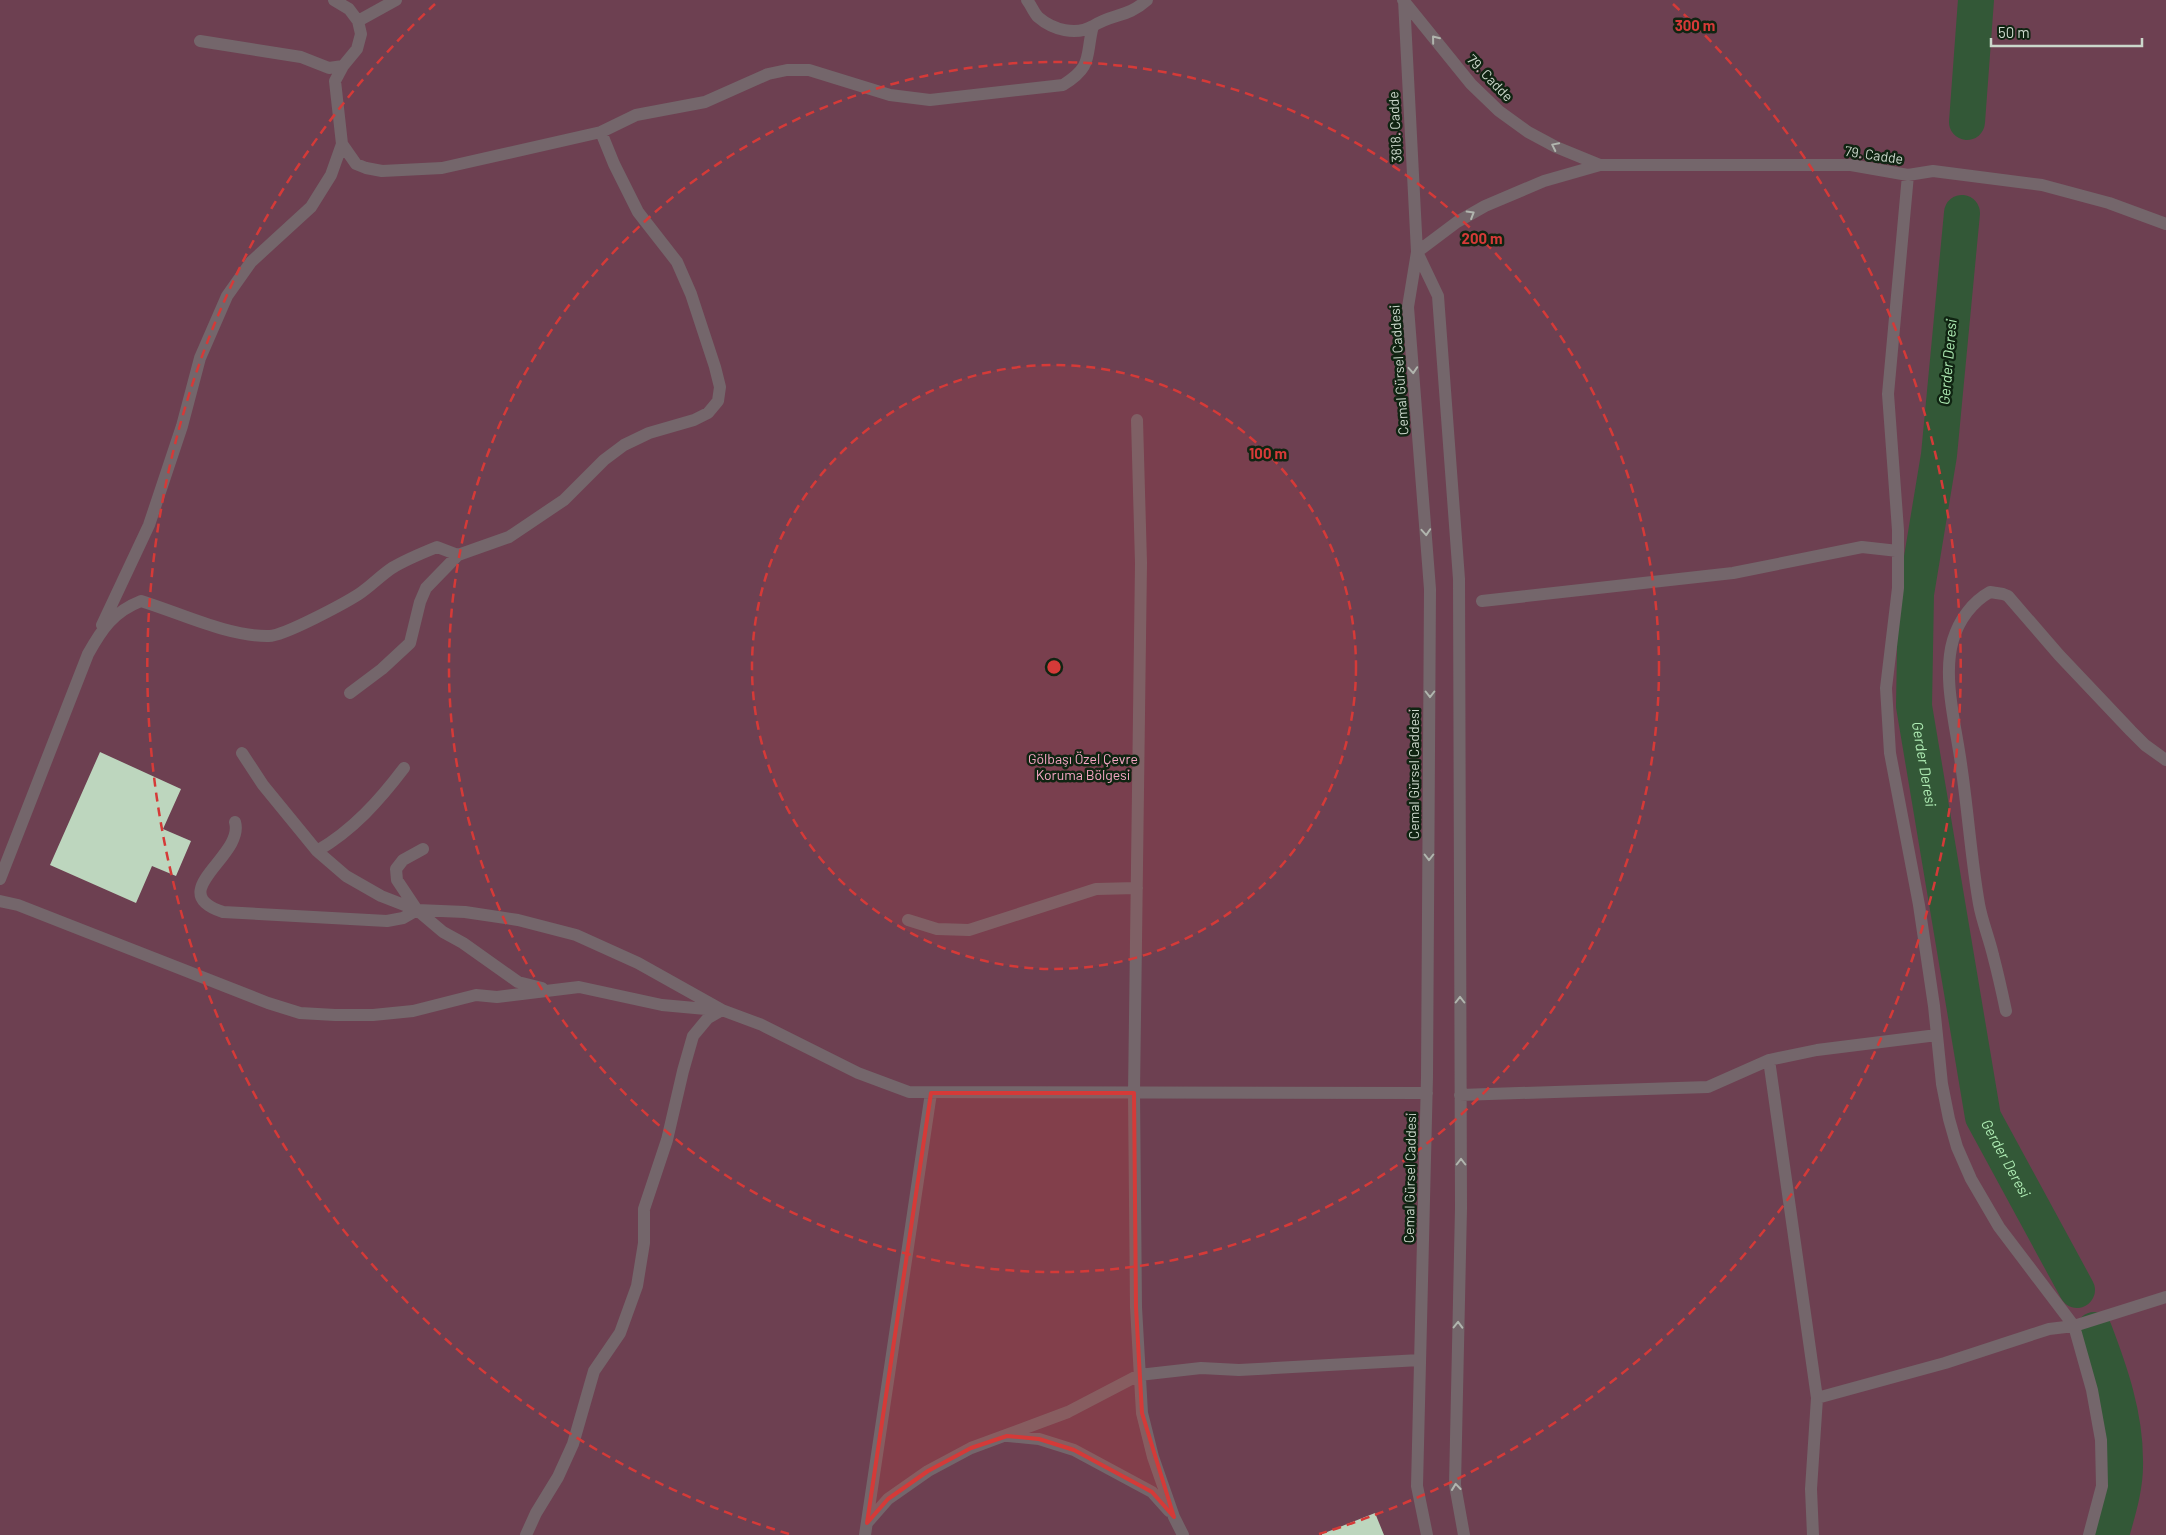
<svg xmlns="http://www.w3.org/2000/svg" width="2166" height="1535" font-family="Barlow,sans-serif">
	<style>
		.green { fill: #6d4051 }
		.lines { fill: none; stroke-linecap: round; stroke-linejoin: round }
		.river { stroke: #335837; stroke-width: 36 }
		.building { fill: #bdd6be }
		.minor { stroke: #74666b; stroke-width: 12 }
		.oneway { stroke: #b1b5ae }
		.marked { fill: #d53a38; fill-opacity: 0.2; stroke: #d53a38; stroke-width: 4; stroke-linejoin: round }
		.ring { fill: none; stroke: #d53a38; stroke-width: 2.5; stroke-dasharray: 9 6 }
		.labels { text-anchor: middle; stroke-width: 5; stroke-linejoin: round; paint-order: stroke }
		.street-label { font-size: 14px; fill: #cbd7cb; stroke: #102412 }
		.park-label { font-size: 14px; fill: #f5a6c3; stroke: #102412 }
		.water-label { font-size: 15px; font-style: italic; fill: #afecb4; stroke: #102412 }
		.centre { fill: #d53a38; stroke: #102412; stroke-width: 2.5 }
		.ring-label { font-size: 15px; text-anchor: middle; font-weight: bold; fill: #d53a38; stroke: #102412; stroke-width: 5; stroke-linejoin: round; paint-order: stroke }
	</style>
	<rect width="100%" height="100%" fill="#1a2e1c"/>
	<path class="green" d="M0 0H2166V1535H0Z"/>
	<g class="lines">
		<g class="river">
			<path d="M1967 122 1976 0"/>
			<path id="s1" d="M1962 213 1939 455 1916 594 1914 706 1983 1117 2077 1290"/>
			<path d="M2094 1330C2110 1372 2125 1415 2125 1460 2126 1485 2118 1511 2111 1535"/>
		</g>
	</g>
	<path class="building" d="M100 752 181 789 163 829 191 841 176 876 152 866 136 903 50 865Z
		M1375 1513 1384 1535H1322V1534Z"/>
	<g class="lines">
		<path class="minor" d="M1027 0C1031 5 1034 13 1038 17 1053 30 1076 36 1093 26
			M1403 0 1471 84 1499 111 1528 132 1556 147 1600 165
			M1404 0 1417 252 1408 307 1430 589 1427 1077 1417 1486 1427 1535
			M358 21 396 0
			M200 41 301 57 329 68 343 66
			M342 144 356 164 366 168 382 171 442 168 601 132 636 115 705 102 768 74 787 70H809L890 95 930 100 1063 85C1094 66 1085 56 1093 26 1113 13 1127 18 1147 0
			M1908 175 1888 394 1898 530V588L1886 688 1890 753 1919 905 1934 1006 1942 1084 1949 1119 1957 1147 1971 1179 1999 1227 2074 1326
			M1417 252 1438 296 1459 579 1461 1208 1455 1485 1464 1535
			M1417 252 1457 222 1485 206 1544 181 1600 165H1851L1908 175 1933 171 2042 185 2109 203 2166 224
			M1137 420 1141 563 1134 1093 1136 1307 1142 1413 1153 1457 1174 1517 1183 1535
			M1482 601 1733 573 1862 547 1898 551
			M102 625 149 525 182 426 200 358 227 296 251 262 311 207 331 175 342 144 335 81 343 66 357 49 361 34 358 21 349 9 334 0
			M350 693 382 669 410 643 420 602 426 588 458 555
			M242 753 263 785 317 851 346 876 381 896 417 910 465 912 518 920 576 935 638 963 722 1010 762 1025 858 1073 909 1092 1427 1093
			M235 822C245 856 162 892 223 912L387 921 403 918 417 910 443 932 463 943 518 982 542 988
			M317 851C353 830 379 801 404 768
			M0 879 88 654C102 629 113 612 141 601 180 613 229 637 269 636 284 636 345 603 359 594 371 586 380 576 392 568 407 559 422 553 437 547L458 555 509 537 564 500 604 460 624 445 649 433 694 420 708 413 718 401 720 387 715 367 691 294 677 262 638 212 614 164 601 132
			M0 901 18 905 268 1003 300 1013 335 1015H373L413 1011 476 995 497 997 579 987 662 1005 717 1010
			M417 910 397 880 396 869 403 860 423 849
			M908 920 937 929 969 930 1096 889 1137 888
			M2006 1011C2002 992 1998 974 1993 955 1989 938 1982 921 1979 904 1971 858 1968 811 1961 764 1956 726 1942 677 1953 640 1959 620 1972 602 1990 592L2003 594 2008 596 2059 655 2131 731 2145 745 2166 760
			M1769 1060 1817 1398 1811 1489 1813 1535
			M1460 1095 1708 1087 1769 1060 1817 1050 1937 1035
			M1817 1398 1945 1363 2049 1329 2074 1326
			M1008 1436 1039 1439 1074 1450 1152 1492 1169 1511
			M867 1523 888 1499 928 1471 971 1448 1068 1412 1139 1375 1201 1368 1239 1370 1420 1360
			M526 1535 536 1513 558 1477 573 1444 594 1371 620 1333 637 1286 644 1243V1209L667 1140 683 1071 693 1036 708 1018 722 1010
			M865 1535 931 1093
			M2089 1535 2102 1486 2101 1440 2092 1390 2074 1326 2166 1297"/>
	</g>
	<defs><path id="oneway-chevron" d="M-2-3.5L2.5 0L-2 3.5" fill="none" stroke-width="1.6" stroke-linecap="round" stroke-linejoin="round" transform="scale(1.25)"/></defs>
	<g class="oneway">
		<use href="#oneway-chevron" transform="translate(1435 39) rotate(-129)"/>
		<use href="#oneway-chevron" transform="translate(1555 146) rotate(-154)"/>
		<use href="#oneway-chevron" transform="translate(1471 214) rotate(-31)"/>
		<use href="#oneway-chevron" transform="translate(1413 370) rotate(86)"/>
		<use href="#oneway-chevron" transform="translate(1426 532) rotate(86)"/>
		<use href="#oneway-chevron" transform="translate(1430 694) rotate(90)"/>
		<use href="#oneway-chevron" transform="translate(1429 857) rotate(90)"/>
		<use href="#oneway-chevron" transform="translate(1460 1000) rotate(-90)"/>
		<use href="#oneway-chevron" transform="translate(1461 1162) rotate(-90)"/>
		<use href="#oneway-chevron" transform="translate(1458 1325) rotate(-89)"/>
		<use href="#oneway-chevron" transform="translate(1456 1487) rotate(-96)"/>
	</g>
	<path class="marked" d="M931 1093H1134L1136 1307 1142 1413 1174 1517 1152 1492 1074 1450 1039 1439 1007 1436 971 1448 928 1471 888 1499 867 1523Z"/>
	<circle cx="1054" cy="667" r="302" fill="#d53a38" fill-opacity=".12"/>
	<g class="ring">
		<circle cx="1054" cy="667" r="302"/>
		<circle cx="1054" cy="667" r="605"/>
		<path d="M789 1534A907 907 0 0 1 435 4M1673 4A907 907 0 0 1 1319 1534"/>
	</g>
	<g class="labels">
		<g class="street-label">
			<text transform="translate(1490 78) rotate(46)" y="5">79. Cadde</text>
			<text transform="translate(1395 127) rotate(-93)" y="5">3818. Cadde</text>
			<text transform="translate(1874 155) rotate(8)" y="5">79. Cadde</text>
			<text transform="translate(1399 370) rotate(-94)" y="5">Cemal Gürsel Caddesi</text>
			<text transform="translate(1414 774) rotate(-90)" y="5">Cemal Gürsel Caddesi</text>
			<text transform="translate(1410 1178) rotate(-89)" y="5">Cemal Gürsel Caddesi</text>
		</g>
		<g class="park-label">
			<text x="1083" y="764">Gölbaşı Özel Çevre<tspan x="1083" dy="16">Koruma Bölgesi</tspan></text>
		</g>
		<g class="water-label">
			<text transform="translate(1948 362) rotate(-85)" y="5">Gerder Deresi</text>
			<text dy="5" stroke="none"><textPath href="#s1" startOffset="555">Gerder Deresi</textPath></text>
			<text dy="5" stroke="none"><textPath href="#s1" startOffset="960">Gerder Deresi</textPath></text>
		</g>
	</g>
	<circle cx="1054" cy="667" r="8" class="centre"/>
	<g class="ring-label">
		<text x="1695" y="31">300 m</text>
		<text x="1482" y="244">200 m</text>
		<text x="1268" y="459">100 m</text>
	</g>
	<path d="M1991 38v8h151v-8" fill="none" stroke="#cbd7cb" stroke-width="2.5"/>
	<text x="1998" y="38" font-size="15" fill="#cbd7cb" stroke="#102412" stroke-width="4" paint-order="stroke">50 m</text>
</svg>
